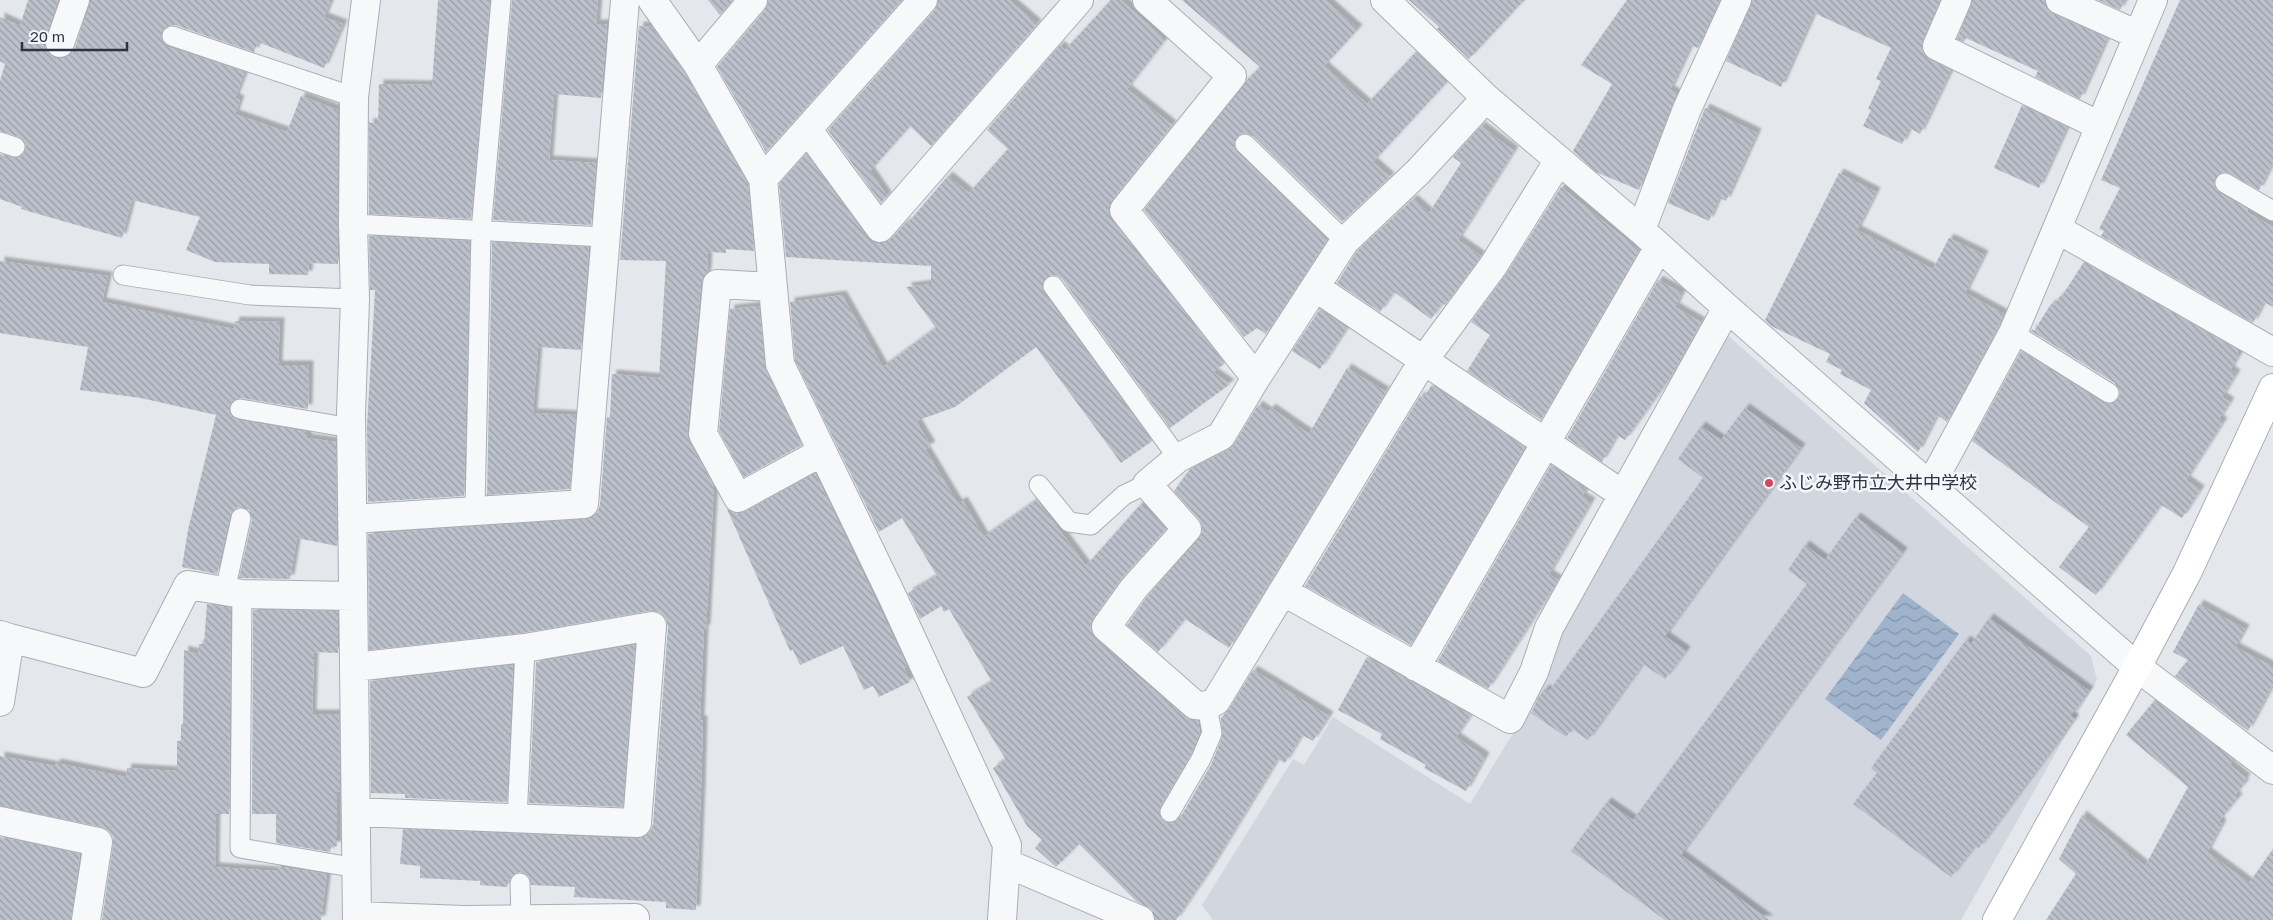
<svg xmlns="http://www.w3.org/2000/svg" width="2273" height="920" font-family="'Golos Text','Noto Sans JP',sans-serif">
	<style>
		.built { fill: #d2d6de }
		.water { fill: url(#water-waves) }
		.building { fill: url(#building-back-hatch); filter: url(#shadow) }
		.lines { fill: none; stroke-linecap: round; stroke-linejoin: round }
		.lane-casing { stroke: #a9aeb7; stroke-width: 21 }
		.street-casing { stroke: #a9aeb7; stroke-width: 30 }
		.secondary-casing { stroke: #a9aeb7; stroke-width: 30 }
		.lane { stroke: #f7f8fa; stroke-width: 19 }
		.street { stroke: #f7f8fa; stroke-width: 28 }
		.secondary { stroke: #fff; stroke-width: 28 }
		.poi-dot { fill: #d1495b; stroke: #f4f6f9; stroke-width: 2 }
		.labels { text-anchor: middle; stroke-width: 5; stroke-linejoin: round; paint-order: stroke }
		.poi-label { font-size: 18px; fill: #2b3445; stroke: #f4f6f9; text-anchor: start }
	</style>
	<defs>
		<pattern id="water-waves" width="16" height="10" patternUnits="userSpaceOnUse" patternTransform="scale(1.25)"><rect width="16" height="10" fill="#9fb4cc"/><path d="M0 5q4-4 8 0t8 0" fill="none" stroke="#8293a7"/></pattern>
		<pattern id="building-back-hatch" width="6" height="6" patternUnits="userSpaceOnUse" patternTransform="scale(1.25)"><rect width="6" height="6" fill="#bbc0ca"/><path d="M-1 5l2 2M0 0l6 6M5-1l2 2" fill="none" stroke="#989da6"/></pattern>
		<filter id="shadow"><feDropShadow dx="4.5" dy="-4.5" stdDeviation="1" flood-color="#0004"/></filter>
	</defs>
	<rect width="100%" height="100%" fill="#e4e7ec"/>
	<path class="built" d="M1725 333 2091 656 2097 680 1961 920H1213L1202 905 1293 759 1304 765 1333 717 1470 804 1510 738 1537 704 1541 674 1558 634Z"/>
	<path class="water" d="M1903 593 1959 634 1881 740 1825 699Z"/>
	<path class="building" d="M28 0H58L45 38V45L49 54 54 58H62L70 55 75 48 90 0H331L324 17 343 24 324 68 258 42 254 52 175 25 164 28 161 38 163 43 168 47 245 72 235 98 240 100 235 114 287 132 301 96 338 110V264L309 263 308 275 269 274V264L215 262 186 250 200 217 132 200 122 238 21 209 22 207 0 199V154L18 158 23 155 26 145 19 137 0 131V81L5 64 0 61V17L20 26Z
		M438 0H490L471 219 369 214V122L378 125 379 84 432 85Z
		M512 0H598L596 24H607L601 98 554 94 549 160 596 163 591 225 493 220Z
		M708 0H733L720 15Z
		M768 0H902L766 152 717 67 765 10Z
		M938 0H1009L1037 24 931 146 910 126 870 171 887 196 881 203 828 130 935 10Z
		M1111 0H1121L1165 40 1127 89 1172 125 1112 200 1109 207V214L1219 356 1224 364 1213 372 1230 384 1170 428 1062 279 1057 276 1051 275 1043 282 1044 293 1152 441 1121 463 1036 347 955 407 916 421 931 446 925 449 958 504 963 501 984 537 1037 500 1086 566 1140 505 1155 517 1166 529 1121 579 1093 618 1090 625 1092 633 1096 639 1137 676 1185 717 1198 721 1200 732 1191 754 1160 807V817L1164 821 1170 823 1180 818 1211 765 1222 737 1221 718 1229 709 1253 670 1329 716 1313 741 1302 735 1285 763 1278 759 1210 870 1176 920H1155L1152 910 1136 901 1079 844 1056 867 1035 848 1042 840 1027 826 993 768 1006 760 967 697 992 682 949 609 944 612 941 606 920 619 908 593 937 576 902 518 879 532 795 360 790 302 842 295 883 367 936 328 906 287 931 284V266L786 257 779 184 806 154 867 237 875 243H884L892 238 906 222 907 224 948 176 969 193 1008 149 987 130 1060 45 1065 50Z
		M1182 0H1325L1358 29 1324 66 1367 104 1416 52 1447 82 1373 162 1390 177 1342 222 1253 136 1242 133 1237 137 1234 147 1237 152 1327 240 1266 334 1257 328 1244 337 1144 210 1246 81 1260 67Z
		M1409 0H1524L1469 59 1437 29 1439 27Z
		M1627 0H1720L1698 48 1691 45 1670 90 1677 94 1639 190 1596 172 1573 151 1612 84 1581 65Z
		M1752 0H1940L1923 40 1922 48 1924 55 1930 60 1951 70 1920 134 1910 128 1902 144 1863 126 1871 110 1868 109 1881 81 1876 79 1891 48 1814 13 1781 87 1726 61Z
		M1972 0H2045L2047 9 2053 14 2107 38 2080 99 2035 77 2038 71 1966 38 1964 42 1957 39Z
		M2098 0H2125L2120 10Z
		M2180 0H2273V162L2259 190 2226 172 2219 174 2214 182 2215 188 2219 193 2248 209 2247 212 2273 227V307L2264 302 2253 323 2101 236 2104 231 2099 229 2120 188 2101 180Z
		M639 26 652 27 685 73 748 184 754 251 726 249V253L708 252 707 273 701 283 687 433 689 442 714 486 706 629H704L700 720H703L701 789 696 910 666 908V902L574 897 575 887 531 885 529 877 520 872 510 877 507 887 480 885V881L420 878V866L400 864 403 829 636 839 644 837 650 832 653 824 668 627 666 619 659 612 649 611 523 633 369 650 368 534 592 518 597 513 600 505 607 417H610L612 374 659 378 666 261 620 260Z
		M2022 105 2067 127 2039 188 1994 168Z
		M1705 108 1757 133 1726 201 1719 198 1709 221 1668 203Z
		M1481 126 1514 151 1458 240 1481 256 1445 305 1442 303 1431 319 1394 292 1380 312 1337 283 1357 251 1413 199 1429 213 1461 163 1453 157Z
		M1839 173 1876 192 1857 230 1933 269 1949 238 1984 255 1965 293 2004 314 1947 422 1937 415 1918 452 1864 403 1871 390 1840 374 1842 370 1826 362 1830 354 1771 326 1765 320Z
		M1561 187 1639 250 1541 420 1467 371 1490 335 1471 322 1506 274Z
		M369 236 470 241 464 496 368 502 367 426 375 290H370Z
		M492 242 589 247 581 350 538 347 533 413 576 415 570 489 487 495Z
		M0 261 108 276 102 302 234 329 235 321 280 322 278 365H309L308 409 241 398 232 401 229 412 232 417 238 420 307 432V438L336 442 337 546 297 538 290 579 239 578 252 520 249 510 238 507 233 510 230 516 217 574 182 567 188 530 216 415 141 398 80 390 88 347 0 333Z
		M2084 262 2238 350 2237 353 2239 355 2230 370 2236 374 2222 397 2230 402 2219 419 2223 422 2186 480 2200 490 2182 518 2161 505 2096 595 2059 567 2089 527 1972 441 2021 351 2103 403 2109 404 2118 399 2120 393 2115 383 2031 331 2032 329 2034 331 2051 304 2054 305 2061 295 2062 296Z
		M1658 280 1682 293 1675 307 1701 322 1670 378 1625 440 1617 435 1602 462 1567 438Z
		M759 306 766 370 802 445 744 477 719 431 730 309Z
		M1320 309 1347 328 1320 369 1292 351Z
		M1347 368 1386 392 1392 381 1229 648 1185 619 1158 652 1127 625 1146 598 1202 533V526L1199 519 1174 491 1190 469 1228 450 1234 444 1258 405 1268 412 1271 408 1309 434Z
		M1432 385 1525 447 1411 645 1305 586 1420 396 1423 398Z
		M1745 408 1801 448 1665 636 1686 651 1665 679 1643 664 1588 740 1572 729 1566 737 1531 713 1538 698 1545 689 1549 691 1703 478 1678 459 1701 426 1721 440Z
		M1551 465 1586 489 1582 497 1591 502 1549 574 1558 580 1488 689 1438 661Z
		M815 473 907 666 904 668 910 682 879 697 873 686 864 690 843 646 800 665 793 650 790 651 727 509 737 514 745 512Z
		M1856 517 1903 552 1681 855 1769 920H1665L1571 851 1607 802 1633 820 1807 584 1788 570 1805 545 1825 560Z
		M207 604 231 608 229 814H216L215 867 276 871V866L327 874 321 920H102L113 844V837L109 831 101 827 0 806V756L55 766 56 763 126 777 127 768 177 771V741H181V724H183L184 650 198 654 199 644H204Z
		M2199 604 2245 629 2235 647 2273 667V684L2248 731 2175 676 2188 660 2173 652Z
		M253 610 338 611V653L314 652 312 714H339L340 792H337V846H331L330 852 276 843V814H252Z
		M1989 618 2089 691 2070 716 2075 719 1979 848 1975 846 1951 877 1853 804 1877 773 1871 768 1966 640 1971 644Z
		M635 645 623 807 529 803 536 662Z
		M1367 657 1471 715 1456 737 1485 757 1466 791 1424 768 1426 765 1380 739 1382 734 1338 710Z
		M513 665 507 802 405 798V794L371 793 370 681Z
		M2155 700 2233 759 2230 765 2246 778 2243 782 2245 783 2235 795 2238 798 2219 821 2222 824 2207 852 2249 883 2273 849V920H2046L2076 874 2059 859 2082 815 2145 866 2188 787 2126 735Z
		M0 837 80 854 71 920H0Z"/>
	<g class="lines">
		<g class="lane-casing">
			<path id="lane" d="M172 36 354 97
				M0 142 15 147
				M1245 144 1345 241
				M2225 183 2273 211
				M353 224 605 237
				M123 275 250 295 355 299
				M1053 286 1178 458
				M2013 333 2109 393
				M240 409 351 428
				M1039 485 1069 522 1091 525 1124 495 1147 484
				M475 510 481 231 501 0
				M225 591 241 518
				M242 594 240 848 357 868
				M1170 812 1201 759 1212 733 1207 706
				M517 820 525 648
				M520 883 521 919"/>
		</g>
		<g class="street-casing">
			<path id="street" d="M652 0 698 65 763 179 780 364 893 598 1007 845 1002 920
				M1147 0 1232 76 1124 210 1256 378
				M1385 0 1486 98 1641 230 1727 308 2137 667 2273 770
				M1957 0 1937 46 2100 126
				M2060 0 2138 35
				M60 43 75 0
				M698 65 753 0
				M1486 98 1418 172 1345 241 1256 378 1221 436 1178 458 1147 484 1187 529 1134 588 1106 627 1195 705 1207 706 1216 701 1423 361 1493 266 1559 160
				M808 130 880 228 1079 0
				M763 179 923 0
				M2057 229 2273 352
				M1641 230 1687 109 1737 0
				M772 287 717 284 703 434 738 498 822 452
				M1315 287 1622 494
				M1930 486 2013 333 2153 0
				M352 519 584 504 625 0
				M1284 592 1510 719 1534 672 1549 628 1727 308
				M0 635 10 638 0 702
				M10 638 143 673 188 585 242 594 353 596
				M354 667 525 648 652 626 637 823 356 812
				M1416 667 1659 247
				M0 821 98 842 86 920
				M1006 863 1140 920
				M357 916 464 920 635 918V920
				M357 920 351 414 355 299 353 224 354 97 366 0"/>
		</g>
		<g class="secondary-casing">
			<path id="secondary" d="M1997 920 2137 667 2187 573 2273 388"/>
		</g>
		<use href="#lane" class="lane"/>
		<use href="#street" class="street"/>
		<use href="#secondary" class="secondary"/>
	</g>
	<circle class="poi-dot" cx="1769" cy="483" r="5"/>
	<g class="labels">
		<g class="poi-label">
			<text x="1779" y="489">ふじみ野市立大井中学校</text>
		</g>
	</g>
	<path d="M22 42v8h105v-8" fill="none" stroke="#2b3445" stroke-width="2.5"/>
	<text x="30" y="42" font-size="15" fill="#2b3445" stroke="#f4f6f9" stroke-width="4" paint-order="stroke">20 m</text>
</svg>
